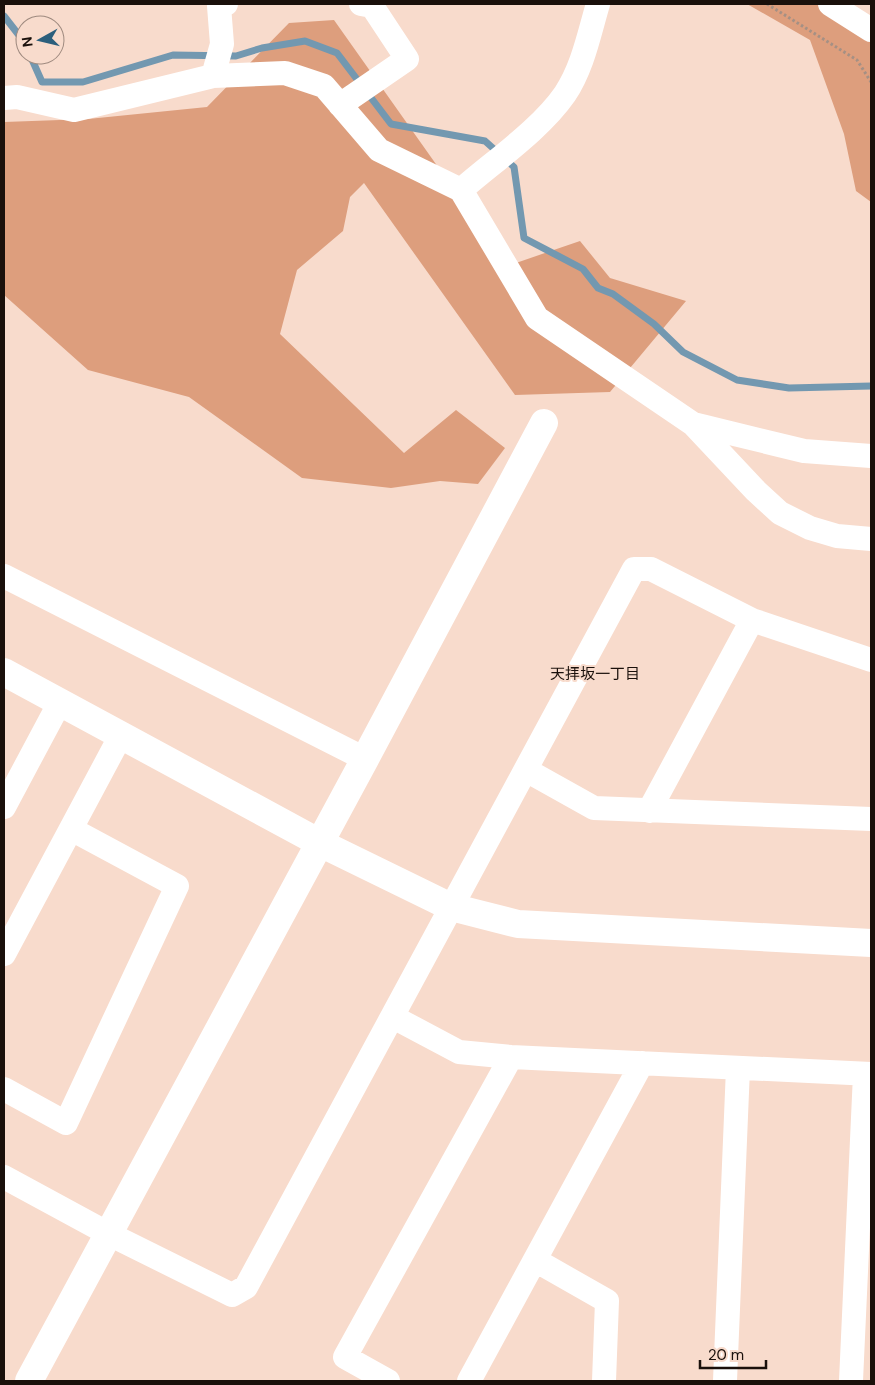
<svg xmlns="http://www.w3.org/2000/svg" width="875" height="1385" font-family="'DM Sans','Noto Sans JP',sans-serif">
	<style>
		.green { fill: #dd9e7d }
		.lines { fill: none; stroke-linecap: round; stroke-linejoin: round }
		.stream { stroke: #7398b0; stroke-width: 7 }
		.path { stroke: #a59084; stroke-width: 3; stroke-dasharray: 2.5 2.5; stroke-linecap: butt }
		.minor { stroke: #fff; stroke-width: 24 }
		.tertiary { stroke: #fff; stroke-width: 28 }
		.labels { text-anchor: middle; stroke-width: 4; stroke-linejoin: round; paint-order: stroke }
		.neighbourhood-label { font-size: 15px; fill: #1a100b; stroke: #f8dbcc }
	</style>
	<rect width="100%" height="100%" fill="#f8dbcc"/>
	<path class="green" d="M747 4H817L871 38V202L856 191 844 134 810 40Z
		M334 20 450 184 504 267 580 241 610 278 686 301 610 392 515 395 364 183 350 197 343 231 297 270 280 334 404 453 456 410 505 448 478 484 440 481 391 488 302 478 189 397 88 370 4 295V122L88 119 207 107 289 23Z"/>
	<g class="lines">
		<path class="stream" d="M4 16 25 43
			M30 55 42 82H83L173 55 236 56 262 48 305 41 337 53 391 124 485 141 514 167 524 238 583 269 598 288 613 294 654 324 683 352 737 380 789 388 871 386"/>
		<path class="path" d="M767 4 857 60 871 82"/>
		<path class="minor" d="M830 4 871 30
			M213 76 222 44 219 6 226 4
			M4 98 17 97 74 110 213 76 285 73 324 86 379 150 461 190 537 318 693 424 756 491 780 513 810 528 837 536 871 539
			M340 105 407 59 372 6 361 4
			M461 190C494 161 540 130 565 94 583 67 589 34 598 4
			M693 424 804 451 871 456
			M4 576 365 759
			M526 770 594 808 871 819
			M4 807 60 702
			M649 811 752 620
			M4 954 120 737
			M393 1017 459 1052 511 1057 871 1074
			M4 1089 66 1123 177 886 71 829
			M4 1177 109 1234 232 1295 246 1287 634 569H651L752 620 871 660
			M535 1260 607 1301 604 1381
			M388 1381 345 1357 511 1057
			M469 1381 642 1063
			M725 1381 738 1068
			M851 1381 865 1074"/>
		<path class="tertiary" d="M4 672 320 843 451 907 518 924 871 943
			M29 1381 365 759 544 423"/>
	</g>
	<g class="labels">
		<g class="neighbourhood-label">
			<text x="595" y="679">天拝坂一丁目</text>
		</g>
	</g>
	<rect width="875" height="1385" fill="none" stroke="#1a100b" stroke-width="10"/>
	<g transform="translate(40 40) rotate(262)"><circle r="24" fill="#f8dbcc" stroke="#9f8a7f"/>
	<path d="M0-4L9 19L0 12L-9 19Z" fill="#2c5f7c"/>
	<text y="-8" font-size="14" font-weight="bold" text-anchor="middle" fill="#1a100b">N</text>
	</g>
	<path d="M700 1360v8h66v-8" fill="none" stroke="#1a100b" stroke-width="2.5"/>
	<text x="708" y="1360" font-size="15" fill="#1a100b" stroke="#f8dbcc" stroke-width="4" paint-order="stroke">20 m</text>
</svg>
